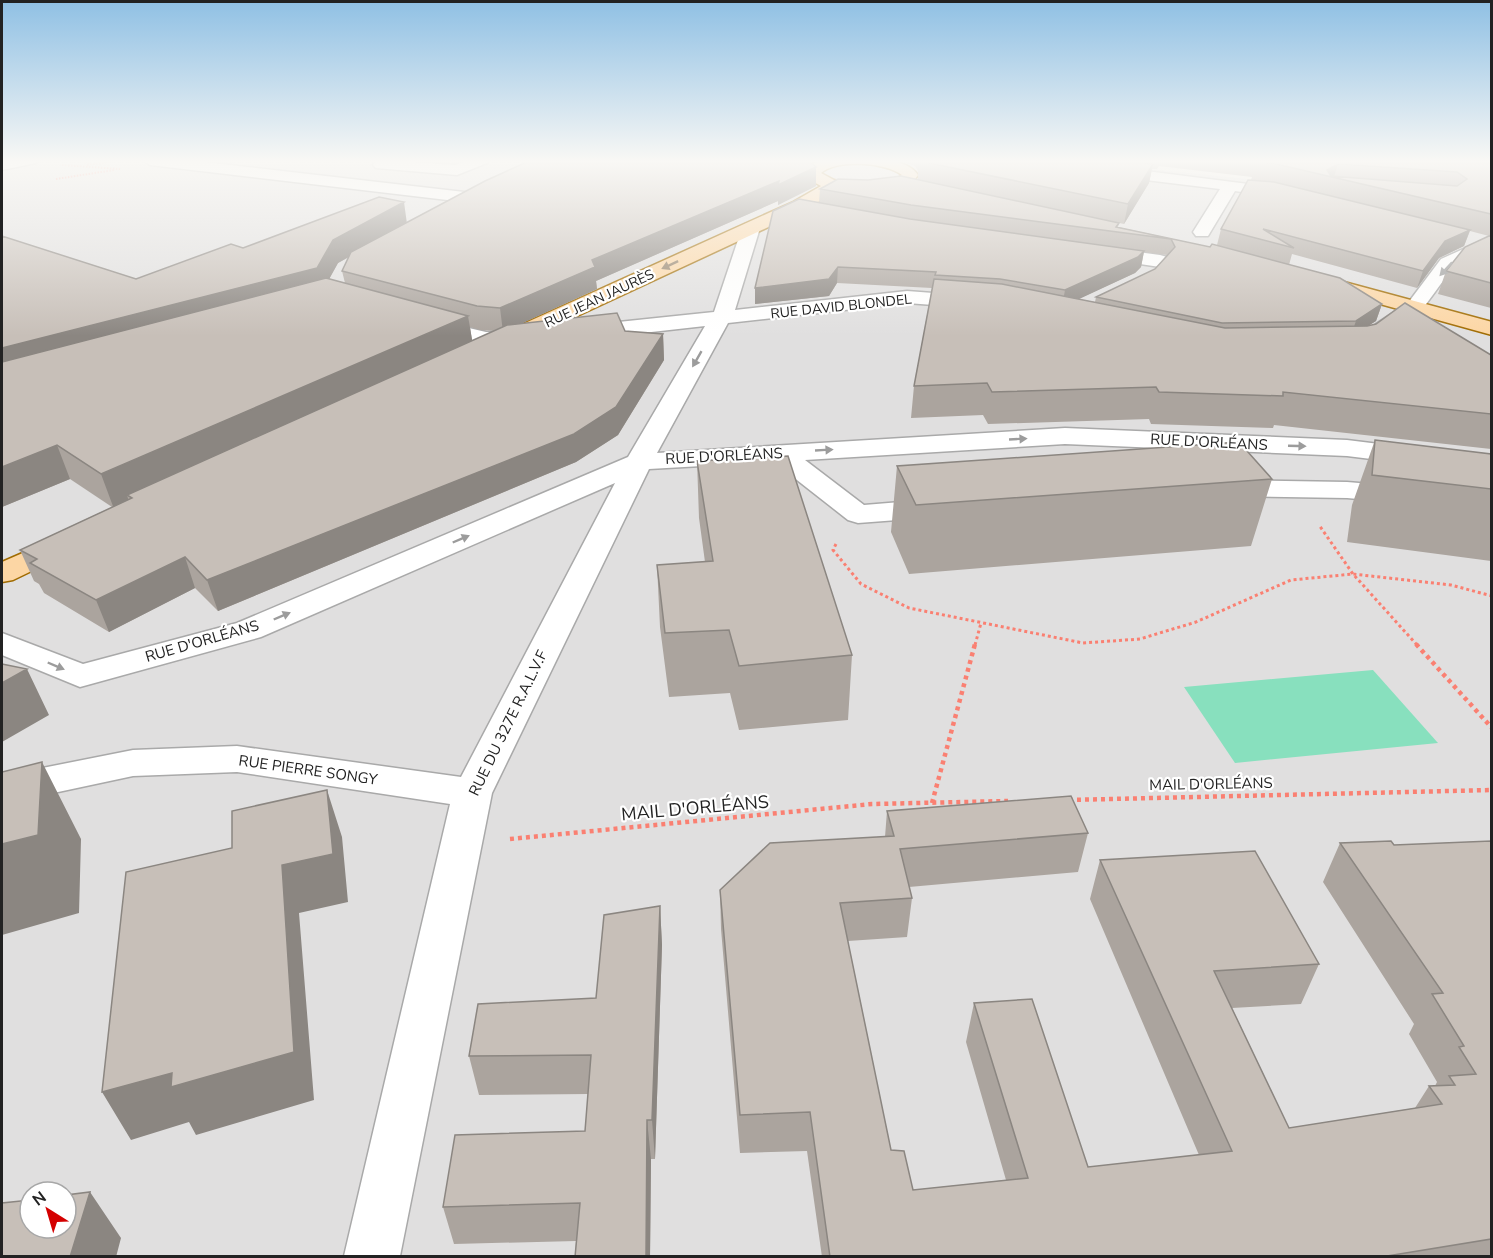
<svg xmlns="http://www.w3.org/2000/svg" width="1493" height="1258" font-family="'Nunito Sans',sans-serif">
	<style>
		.residential { fill: #e0dfdf; fill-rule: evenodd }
		.pitch { fill: #88e0be }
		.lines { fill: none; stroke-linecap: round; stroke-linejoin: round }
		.minor-casing { stroke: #a9a9a9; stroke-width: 3 }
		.major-casing { stroke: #a06b00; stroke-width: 3 }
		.path-far2 { stroke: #fa8072; stroke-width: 2; stroke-dasharray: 1.5 1.5; stroke-linecap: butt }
		.path-far1 { stroke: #fa8072; stroke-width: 3; stroke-dasharray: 3 3; stroke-linecap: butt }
		.path { stroke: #fa8072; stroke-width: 4.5; stroke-dasharray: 4 4; stroke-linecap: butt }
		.minor { fill: #fff; fill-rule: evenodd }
		.major { fill: #fcd6a4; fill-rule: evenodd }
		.wall { fill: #aba49e; fill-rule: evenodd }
		.shaded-wall { fill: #8b8681 }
		.building { fill: #c7bfb8; stroke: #8b8681; stroke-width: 1.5; fill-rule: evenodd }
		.oneway { fill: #8f7c63 }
		.oneway2 { fill: #9c9c9c }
		.labels { text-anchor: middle; stroke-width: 4.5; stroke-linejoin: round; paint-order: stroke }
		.far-street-label { font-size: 14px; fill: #222; stroke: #fff }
		.street-label { font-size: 15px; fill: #222; stroke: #fff }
		.near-street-label { font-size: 18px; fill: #222; stroke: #fff }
	</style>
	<rect width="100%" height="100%" fill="#f2efe9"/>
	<path class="residential" d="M2 160H1064L1491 204V1256H2ZM30 1192H66V1228H30Z"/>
	<path class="pitch" d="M1373 670 1438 743 1235 763 1184 687Z"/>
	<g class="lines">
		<g class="minor-casing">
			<path id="minor" d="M2 160H39L36 163 2 170Z
				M142 160H187L473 193 481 198 473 203 150 165Z
				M381 160 455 165 469 160H490L487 163 457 175 376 168 373 165 376 162Z
				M1014 160H1059L1288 189 1296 194 1288 199 1235 191 1208 236H1196L1193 232 1220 189 1022 165Z
				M751 223 757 224 760 228 735 310 907 291 973 296 980 298 983 302 980 306 973 308 907 303 728 323 657 453 1065 428 1347 440 1492 458V474L1347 456 1065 444 805 460 864 505 937 499 947 502 951 508 947 514 937 517 858 523 848 520 774 462 649 469 492 793 400 1256H344L450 804 237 772 133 776 2 804V776L133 750 237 746 461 777 615 483 261 637 80 687 2 655V633L83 664 237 623 628 457 705 326 580 340 572 338 569 333 572 328 580 326 714 312 742 228 745 224Z
				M1488 238 1492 239V249C1480 255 1463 260 1454 268 1435 286 1410 342 1376 334L1373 329 1376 324 1408 303 1441 259Z
				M1100 247 1160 255 1167 257 1170 261 1167 265 1160 267 1093 257 1091 253 1093 249Z
				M426 318 486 332 531 334 534 339 531 344C494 353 454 338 418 329L415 324 418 319Z
				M1224 480 1347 482 1492 494V511L1347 498 1224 496 1214 494 1210 488 1214 482Z"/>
		</g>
		<g class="major-casing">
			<path id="major" d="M823 160C848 160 903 152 918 175L913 182 900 188 892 183 902 175C885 162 837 159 821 173L834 180 853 184 855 187 853 190H838L805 210 517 344 509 346 501 344 498 339 501 334 793 202 821 186 810 180 805 173 809 165Z
				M1322 276 1492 322V335L1315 286 1312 282 1315 278Z
				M64 535 75 538 79 544 75 550 13 580 2 582V562Z"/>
		</g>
		<path class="path-far2" d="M76 160 90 164
			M99 164 113 160
			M62 165 120 169
			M87 165 101 163
			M56 179 114 170"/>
		<path class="path-far1" d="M836 544 833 550 861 584 909 608 1083 643 1140 639 1196 622 1291 580 1353 574 1319 525
			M975 645 981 623
			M1417 645 1353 574 1451 585 1492 596"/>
		<path class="path" d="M1416 644 1492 728
			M1069 800 1492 790
			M932 803 975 644
			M510 839 872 804 1008 801"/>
		<use href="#minor" class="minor"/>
		<use href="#major" class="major"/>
	</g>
	<path class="wall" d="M899 160H1491V308L1438 294 1446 271 1489 236 1470 231 1464 246 1439 258 1417 288 1292 254 1289 265 1382 304 1376 321 1369 325 1491 355V449L1274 425 1273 428 1151 424 1149 419 988 424 983 415 911 418 914 386 932 288 837 283 829 296 755 304V288L819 203 820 189 1119 223 1118 227 1210 247 1217 245 1221 229 1251 180 1252 177 1159 166 1157 169H1152L1149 183 1124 224 918 180V171L915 166ZM1144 252 1167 255 1155 269 1096 297 1095 302 1078 299 1135 273 1141 267Z
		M816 167V186L778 205V201L596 281 597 289 522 323 663 334 664 360 618 435 576 462 218 611 195 588 109 632 44 593 39 584 34 581 20 550 112 507 70 479 2 507V236L136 279 243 248 407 222ZM349 257 342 271 345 283 329 279 338 263ZM470 327 480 330 494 331 472 341Z
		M1375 440 1491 454V561L1347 542 1352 505Z
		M697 461 852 655 848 720 739 730 730 693 669 697 660 627 657 565 705 562 699 518Z
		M897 466 1272 479 1251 546 909 574 891 532Z
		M887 811 1088 833 1078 872 909 887 912 898 907 937 848 941 891 1150 913 1190 1006 1180 966 1042 974 1003 1088 1167 1199 1155 1090 899 1100 860 1319 964 1301 1004 1232 1008 1289 1128 1415 1108 1429 1086H1435L1437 1082 1409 1034 1414 1024 1323 882 1340 843 1394 845 1491 841V1257H822L807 1151 740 1153 721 929 720 890 885 837Z
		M660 906 662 945 655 1159H651L650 1257H575L576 1241 454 1244 443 1207 585 1131 588 1094 479 1095 469 1056 596 998Z"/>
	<path class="shaded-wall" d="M1153 164 1149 183 1124 224 1128 204Z
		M1338 164 1334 177 1326 176 1327 170Z
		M816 167V186L778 205V201L596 281 597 289 503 332 500 308 592 260 779 181Z
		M404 202 407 224 338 263 322 292 2 375V348L333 240Z
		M1470 230 1464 246 1439 258 1417 288 1423 271 1445 241Z
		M1144 251 1141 267 1135 273 1062 307 1065 290Z
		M838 267 837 283 829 296 755 304V288Z
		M1382 304 1376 321 1350 338 1356 321Z
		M468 316 473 345 127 495 129 502 114 509 101 474Z
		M663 334 664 360 618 435 576 462 218 611 207 580Z
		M57 445 70 479 2 507V467Z
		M185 557 195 588 109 632 96 600Z
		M27 669 49 715 2 742V683Z
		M42 762 81 839 79 913 2 935V844Z
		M327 790 342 837 348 902 299 913 314 1100 196 1135 189 1122 131 1140 102 1092 282 865Z
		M660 906 662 945 655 1159 652 1120Z
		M647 1120 651 1159 650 1257H646Z
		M90 1192 121 1238 116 1257H70Z"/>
	<path class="building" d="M531 160H808L816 167 778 185 779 181 592 260 595 267 500 308 477 306 342 271 351 252 485 181Z
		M920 160H1118L1153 164 1128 204 919 161Z
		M1257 160H1491V214L1276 164 1256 162ZM1338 164 1457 172 1467 179 1457 186 1331 176 1327 170Z
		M901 176 1119 223 1116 227 1210 247 1212 244 1340 278 1382 304 1356 321 1222 323 1096 297 1155 269 1175 247 1171 239 911 205 820 189 838 179 868 180Z
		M1248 180 1274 182 1470 230 1445 241 1423 271 1263 229 1294 248 1221 229Z
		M379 197 404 202 333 240 317 268 2 348V236L136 279 231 244 243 248Z
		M799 199 910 219 1144 251 1138 257 1065 290 1000 279 935 275 936 272 838 267 829 279 755 288 773 211Z
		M1491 235V283L1446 271 1465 247Z
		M326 278 468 316 101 474 57 445 2 467V362Z
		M934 279 1002 284 1225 328 1367 326 1376 324 1405 303 1491 355V414L1283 392V396L1159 392 1156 387 992 392 987 383 914 386Z
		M617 313 625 331 663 334 616 407 574 434 207 580 185 557 96 600 30 563 37 559 20 550 132 498 127 495 507 325Z
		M1375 440 1491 454V489L1372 475Z
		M1239 442 1272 479 916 505 897 466Z
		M788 456 852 655 739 666 729 630 665 633 657 565 713 561 697 461Z
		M2 664 27 669 2 683Z
		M42 762 38 835 2 844V772Z
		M327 790 333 854 282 865 294 1052 171 1087 172 1073 102 1092 126 872 232 848V811Z
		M1071 796 1088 833 900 849 912 898 840 903 891 1150 904 1151 913 1190 1028 1178 974 1003 1032 999 1088 1167 1232 1151 1100 860 1255 851 1319 964 1214 971 1289 1128 1442 1104 1429 1086 1455 1085 1449 1076 1476 1074 1459 1047 1464 1046 1432 994 1443 993 1340 843 1391 841 1394 845 1491 841V1239L1381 1257H830L810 1112 740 1115 720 890 770 843 894 836 887 811Z
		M660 906 652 1120H647L646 1257H575L580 1203 443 1207 455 1135 585 1131 591 1055 469 1056 478 1004 596 998 604 915Z
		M90 1192 70 1257H2V1203L30 1200V1228H66V1195Z"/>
	<defs><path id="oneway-solid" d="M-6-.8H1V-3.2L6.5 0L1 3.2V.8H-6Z" transform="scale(1.5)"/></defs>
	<use class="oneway" href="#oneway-solid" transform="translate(670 265) rotate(155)"/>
	<g class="oneway2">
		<use href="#oneway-solid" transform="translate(1446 269) rotate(133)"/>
		<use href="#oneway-solid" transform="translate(697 359) rotate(120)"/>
		<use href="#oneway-solid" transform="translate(1018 439) rotate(-3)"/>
		<use href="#oneway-solid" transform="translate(1297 446) rotate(2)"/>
		<use href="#oneway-solid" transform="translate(824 450) rotate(-3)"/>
		<use href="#oneway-solid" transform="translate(461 539) rotate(-23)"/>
		<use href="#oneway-solid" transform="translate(282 616) rotate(-23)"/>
		<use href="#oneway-solid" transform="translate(56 666) rotate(23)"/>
	</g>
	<linearGradient id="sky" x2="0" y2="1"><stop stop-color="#8fc0e4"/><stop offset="0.48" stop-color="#f9f8f5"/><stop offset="1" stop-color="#f9f8f5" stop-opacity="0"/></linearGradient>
	<rect width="1493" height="336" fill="url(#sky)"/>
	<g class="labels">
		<g class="far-street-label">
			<text transform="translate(599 298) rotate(-25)" y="5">RUE JEAN JAURÈS</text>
			<text transform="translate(841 306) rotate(-6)" y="5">RUE DAVID BLONDEL</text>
		</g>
		<g class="street-label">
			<text transform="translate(1209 442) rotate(3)" y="5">RUE D'ORLÉANS</text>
			<text transform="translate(724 456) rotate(-3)" y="5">RUE D'ORLÉANS</text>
			<text transform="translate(202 641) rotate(-16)" y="5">RUE D'ORLÉANS</text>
			<text transform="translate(508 723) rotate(-64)" y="5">RUE DU 327E R.A.L.V.F</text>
			<text transform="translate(308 770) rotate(8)" y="5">RUE PIERRE SONGY</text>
			<text transform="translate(1211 784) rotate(-1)" y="5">MAIL D'ORLÉANS</text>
		</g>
		<g class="near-street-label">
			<text transform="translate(695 808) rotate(-5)" y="6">MAIL D'ORLÉANS</text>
		</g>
	</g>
	<rect width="1493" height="1258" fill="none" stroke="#222222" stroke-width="6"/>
	<g transform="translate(48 1210) rotate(323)"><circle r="28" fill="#ffffff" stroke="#a7a7a7" stroke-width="1.5"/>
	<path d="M0-4.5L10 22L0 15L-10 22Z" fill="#d40000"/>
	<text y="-9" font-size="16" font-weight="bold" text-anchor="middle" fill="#222222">N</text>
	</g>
</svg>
